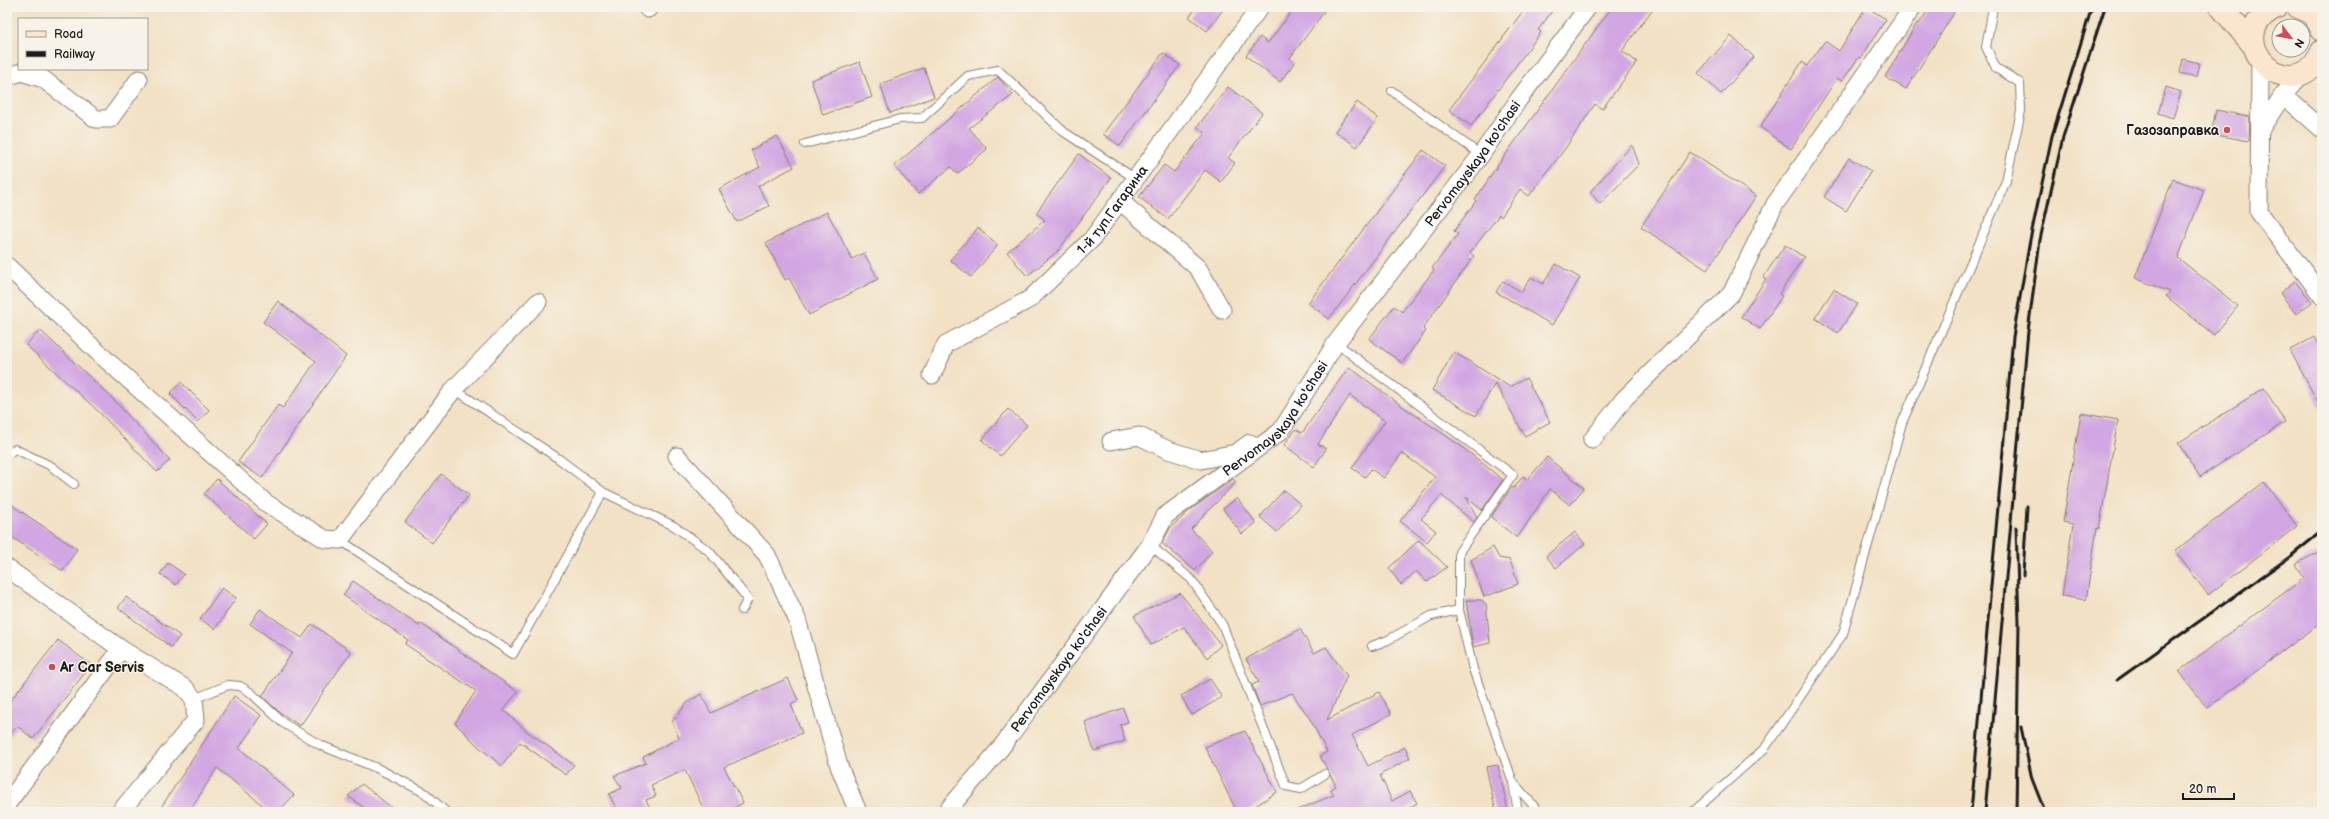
<svg xmlns="http://www.w3.org/2000/svg" width="2329" height="819" font-family="'Balsamiq Sans',sans-serif">
	<style>
		.building { fill: #d2a6e2 }
		.lines { fill: none; stroke-linecap: round; stroke-linejoin: round }
		.service-casing { stroke: #877e70; stroke-width: 10 }
		.minor-casing { stroke: #877e70; stroke-width: 19 }
		.secondary-casing { stroke: #877e70; stroke-width: 24 }
		.service { stroke: #fff; stroke-width: 8 }
		.minor { stroke: #fff; stroke-width: 17 }
		.secondary { stroke: #fbe5cf; stroke-width: 22 }
		.rail { stroke: #1c1c1c; stroke-width: 3 }
		.poi-dot { fill: #d1495b; stroke: #f7f3e8; stroke-width: 1.5 }
		.labels { text-anchor: middle; stroke-width: 3; stroke-linejoin: round; paint-order: stroke }
		.poi-label { font-size: 14px; font-weight: bold; fill: #1c1c1c; stroke: #f7f3e8; text-anchor: end }
		.street-label { font-size: 14px; fill: #1c1c1c; stroke: #f7f3e8 }
	</style>
	<rect width="100%" height="100%" fill="#f7f3e8"/>
	<filter id="ink" filterUnits="userSpaceOnUse"><feTurbulence type="fractalNoise" baseFrequency=".025" numOctaves="2"/><feDisplacementMap in="SourceGraphic" scale="8" xChannelSelector="R" yChannelSelector="G"/><feConvolveMatrix kernelMatrix="1 2 1 2 8 2 1 2 1" color-interpolation-filters="sRGB"/></filter>
	<filter id="wash" filterUnits="userSpaceOnUse"><feTurbulence type="fractalNoise" baseFrequency=".012" numOctaves="4" result="noise"/><feDisplacementMap in="SourceGraphic" scale="16" xChannelSelector="R" yChannelSelector="G"/><feGaussianBlur stdDeviation="0.9" result="paint"/><feColorMatrix in="noise" values="0 0 0 0 0 0 0 0 0 0 0 0 0 0 0 0 0 1.4 0 .05"/><feComposite in="paint" operator="in"/></filter>
	<g filter="url(#wash)">
		<rect width="100%" height="100%" fill="#f2e1c4"/>
		<g id="blocks">
			<path class="building" d="M1197 7H1225L1207 31 1189 17Z
				M1295 7H1317L1324 12 1289 59 1294 63 1280 82 1246 56 1260 37 1268 43Z
				M1526 7H1555L1538 30 1541 32 1471 126 1449 110Z
				M1612 7H1654L1622 51 1637 62 1602 109 1595 104 1564 150 1529 196 1520 189 1501 217 1499 215 1470 253 1474 256 1423 328 1426 331 1402 363 1369 339 1394 306 1402 312 1434 270 1432 268 1458 234 1454 231 1476 201 1475 200 1493 172Z
				M1866 7 1886 19 1861 58 1859 57 1842 81 1837 78 1791 149 1760 127 1802 62 1807 66 1825 41 1839 51Z
				M1930 7H1944L1954 13 1906 89 1885 77 1917 23 1919 24Z
				M1731 36 1754 57 1721 94 1698 73Z
				M1163 53 1180 65 1120 146 1103 134Z
				M2183 59 2199 63 2196 77 2180 73Z
				M860 62 872 97 823 115 811 80Z
				M924 68 934 97 890 113 880 84Z
				M998 77 1013 95 969 128 987 149 957 174 951 167 918 194 894 166Z
				M1228 87 1262 113 1228 158 1235 163 1221 182 1205 170 1168 219 1139 197 1164 165 1174 172 1205 133 1197 127Z
				M2166 87 2181 92 2173 118 2158 113Z
				M1357 102 1378 118 1357 147 1335 131Z
				M2216 110 2250 117 2249 141 2211 134Z
				M777 136 794 167 758 186 769 206 737 222 719 189 760 167 751 150Z
				M1632 145 1639 164 1600 204 1590 192Z
				M1423 150 1445 166 1329 319 1308 303Z
				M1690 152 1756 196 1707 270 1641 227Z
				M1079 154 1111 178 1058 251 1027 276 1007 252 1045 220 1036 213Z
				M1849 158 1871 171 1846 211 1824 197Z
				M2173 179 2204 190 2178 258 2238 306 2214 335 2166 296 2170 292 2135 278Z
				M827 212 852 259 864 253 878 279 809 315 789 278 785 280 766 243Z
				M978 228 998 245 971 277 950 260Z
				M1785 245 1804 257 1779 294 1782 296 1760 329 1741 317 1766 279 1763 278Z
				M1556 264 1580 278 1552 325 1496 292 1503 281 1522 292 1531 277 1543 284Z
				M2295 281 2312 302 2296 314 2280 293Z
				M1834 289 1857 304 1838 333 1815 318Z
				M278 301 346 356 262 478 238 462 278 405 283 408 316 361 263 322Z
				M40 330 111 397 170 460 157 472 98 411 26 345Z
				M2314 337 2322 353V410L2290 350Z
				M1454 352 1510 387 1526 378 1550 422 1525 436 1495 383 1476 416 1432 390Z
				M1349 367 1402 406 1461 446 1503 480 1482 510 1466 497 1477 517 1474 522 1441 495 1421 519 1436 531 1427 542 1400 521 1435 477 1402 453 1384 478 1371 469 1365 477 1352 468 1385 421 1350 395 1318 444 1326 449 1314 467 1284 445 1296 429 1302 433Z
				M181 382 209 410 198 422 170 394Z
				M2264 388 2285 422 2200 477 2178 443Z
				M1008 409 1027 425 1000 456 982 440Z
				M2081 413 2118 420 2099 529 2097 528 2086 600 2062 596 2073 524 2063 522Z
				M1547 457 1584 488 1570 505 1550 489 1517 538 1491 517 1512 487 1514 488 1523 476 1527 480Z
				M441 474 469 495 432 543 405 522Z
				M217 479 267 524 254 539 204 494Z
				M1233 479 1236 482 1191 529 1212 551 1195 571 1162 543 1170 528 1189 511Z
				M2264 482 2297 526 2208 595 2175 551Z
				M1284 490 1301 505 1277 532 1260 517Z
				M1237 498 1256 523 1242 534 1223 509Z
				M7 502 77 549 63 571 7 534Z
				M1575 532 1585 544 1556 568 1546 556Z
				M1419 540 1447 567 1427 582 1416 571 1401 585 1389 568Z
				M1493 547 1499 558 1510 560 1518 584 1484 597 1471 560Z
				M2322 550V622L2207 708 2179 671 2304 578 2296 564Z
				M168 563 184 574 176 585 160 574Z
				M353 581 419 626 420 623 518 692 503 710 528 732 574 765 566 775 520 742 502 766 479 747 455 723 476 691 405 644 408 640 343 595Z
				M222 588 236 598 215 629 200 619Z
				M1180 593 1221 645 1207 658 1184 627 1151 645 1134 616Z
				M126 597 180 636 171 647 118 608Z
				M1466 600H1482L1486 604 1490 643 1473 647Z
				M260 609 302 638 312 624 351 652 300 726 278 711 262 696 292 653 250 624Z
				M1300 629 1314 653 1326 647 1347 676 1327 720 1379 692 1391 714 1352 735 1368 766 1405 747 1410 758 1380 775 1392 801 1410 791 1417 803 1402 812H1292L1334 795 1330 790 1336 786 1320 756 1327 752 1310 719 1292 693 1260 706 1252 685 1259 682 1246 659Z
				M58 640 91 665 33 739 17 726 7 739V705Z
				M788 678 798 700 791 704 802 733 724 767 743 803 727 812H705L685 770 651 785 656 796 646 800 652 812H618L609 794 622 788 614 776 646 763 643 757 679 738 672 722 687 703 701 694 711 713Z
				M1210 679 1222 697 1192 715 1181 696Z
				M234 696 261 715 239 748 294 795 278 812H271L217 768 189 812H158Z
				M1123 708 1128 722 1120 725 1125 741 1094 751 1085 722Z
				M1245 731 1277 792 1246 812H1237L1205 747Z
				M1498 765 1508 811 1503 812H1496L1486 767Z
				M362 784 397 812H370L348 796Z"/>
		</g>
	</g>
	<g filter="url(#ink)">
		<use href="#blocks" fill-opacity="0" stroke="#877e70" stroke-width="1"/>
		<g class="lines">
			<g class="service-casing">
				<path id="service" d="M1392 91 1481 155
					M805 144 900 119 922 118 968 76 998 70 1064 132 1136 179
					M1336 343 1513 475 1459 552V610L1473 669 1513 782 1539 812
					M454 389 559 459 603 492
					M7 454 15 449 51 466 74 484
					M340 540 513 654 603 492 674 526 709 551 748 599 742 610
					M1150 545 1191 579 1222 624 1286 786 1301 789 1325 774
					M1372 646 1388 640 1431 616 1459 610
					M194 699 228 685 240 686 250 692 283 723 320 745 379 769 425 793 446 812
					M1513 783 1518 812
					M1693 812 1765 748 1843 634 1902 423 2006 181 2021 111 2020 83 1996 68 1986 47 1993 7"/>
			</g>
			<g class="minor-casing">
				<g id="minor">
					<path d="M648 9 649 7"/>
					<path d="M2260 61 2259 212 2322 296"/>
					<path d="M7 77 21 72 43 79 96 119H110L139 79"/>
					<path d="M2283 95 2322 129"/>
					<path d="M2260 130 2283 95 2304 72"/>
					<path d="M1120 201 1198 268 1222 310"/>
					<path d="M7 266 102 356 266 503 325 539 340 540 454 389 538 302"/>
					<path id="s1" d="M932 375 946 344 1030 299 1092 239 1260 7"/>
					<path d="M1592 440 1624 399 1731 294 1775 204 1913 7"/>
					<path d="M1111 441 1139 436 1168 450 1201 460 1236 453 1250 443"/>
					<path d="M677 456 767 555 797 619 839 766 858 812"/>
					<path d="M7 568 121 649 7 804"/>
					<path d="M120 812 196 720 194 699 185 688 121 649"/>
					<path id="s2" d="M946 812 1000 749 1150 545 1165 516 1281 431 1336 343 1481 155 1519 99 1588 7"/>
				</g>
			</g>
			<g class="secondary-casing">
				<path id="secondary" d="M2221 7 2254 46
					M2277 7C2214 35 2293 117 2322 51
					M2298 7C2311 11 2317 18 2322 30"/>
			</g>
			<use href="#service" class="service"/>
			<use href="#minor" class="minor"/>
			<use href="#secondary" class="secondary"/>
			<path class="rail" d="M2023 575 2027 506
				M2117 680 2291 556 2322 531
				M2021 727 2032 779 2045 812
				M1971 812 2013 337 2030 240 2052 136 2092 7
				M1985 812 2028 331 2040 240 2063 137 2105 7
				M2016 812 2019 623 2016 527"/>
		</g>
	</g>
	<g class="poi-dot">
		<circle cx="2227" cy="130" r="4"/>
		<circle cx="52" cy="667" r="4"/>
	</g>
	<g class="labels">
		<g class="poi-label">
			<text x="2219" y="135">Газозаправка</text>
			<text x="60" y="672" text-anchor="start">Ar Car Servis</text>
		</g>
		<g class="street-label">
			<text dy="5" stroke="none"><textPath href="#s2" startOffset="842">Pervomayskaya ko'chasi</textPath></text>
			<text dy="5" stroke="none"><textPath href="#s1" startOffset="251">1-й туп.Гагарина</textPath></text>
			<text dy="5" stroke="none"><textPath href="#s2" startOffset="518">Pervomayskaya ko'chasi</textPath></text>
			<text dy="5" stroke="none"><textPath href="#s2" startOffset="182">Pervomayskaya ko'chasi</textPath></text>
		</g>
	</g>
	<rect width="2329" height="819" fill="none" stroke="#f7f3e8" stroke-width="24"/>
	<rect x="18" y="18" width="130" height="52" fill="#f7f3e8" stroke="#9f9d96"/>
	<rect x="26" y="31" width="20" height="6" fill="#fbe5cf" stroke="#9f9d96"/>
	<text x="54" y="38" font-size="12" fill="#1c1c1c">Road</text>
	<rect x="26" y="51" width="20" height="6" fill="#1c1c1c" stroke="#9f9d96"/>
	<text x="54" y="58" font-size="12" fill="#1c1c1c">Railway</text>
	<g transform="translate(2291 38) rotate(122)"><circle r="19" fill="#f7f3e8" stroke="#9f9d96"/>
	<path d="M0-3L7 15L0 10L-7 15Z" fill="#d1495b"/>
	<text y="-6" font-size="11" font-weight="bold" text-anchor="middle" fill="#1c1c1c">N</text>
	</g>
	<path d="M2183 793v6h51v-6" fill="none" stroke="#1c1c1c" stroke-width="2"/>
	<text x="2189" y="793" font-size="12" fill="#1c1c1c" stroke="#f7f3e8" stroke-width="3" paint-order="stroke">20 m</text>
</svg>
